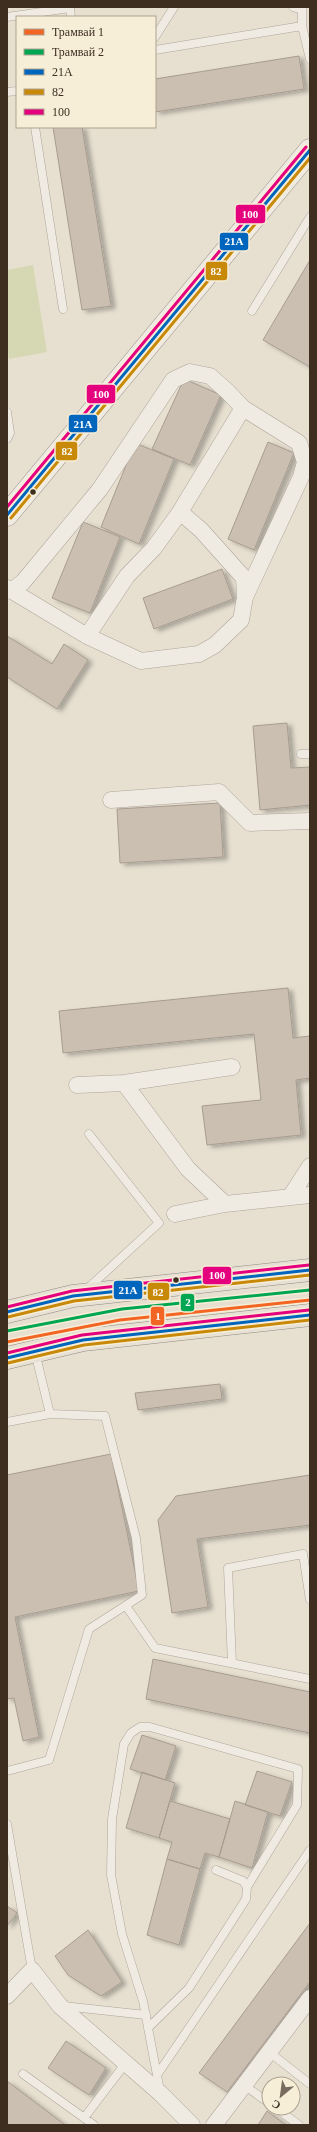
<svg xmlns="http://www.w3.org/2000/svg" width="317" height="2132" font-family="'Times New Roman',serif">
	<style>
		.green { fill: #d6d7b3 }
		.building { fill: #cbbfb2; stroke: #a89c90; filter: url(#shadow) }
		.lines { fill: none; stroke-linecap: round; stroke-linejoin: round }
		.lane-casing { stroke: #ada599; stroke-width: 9 }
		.street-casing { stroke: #ada599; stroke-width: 17 }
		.secondary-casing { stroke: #9c958a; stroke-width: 23 }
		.primary-casing { stroke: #928b80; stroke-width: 23 }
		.lane { stroke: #efebe3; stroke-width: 8 }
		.street { stroke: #efebe3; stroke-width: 16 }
		.secondary { stroke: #efebe3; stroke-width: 22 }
		.primary { stroke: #e6e1d4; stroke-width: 22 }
		.bus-1-casing { stroke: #f7eed8; stroke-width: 6 }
		.bus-2-casing { stroke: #f7eed8; stroke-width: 6 }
		.bus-3-casing { stroke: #f7eed8; stroke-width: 6 }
		.bus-1 { stroke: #0065bd; stroke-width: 3 }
		.bus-2 { stroke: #c88808; stroke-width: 3 }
		.bus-3 { stroke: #e5007d; stroke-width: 3 }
		.tram-1-casing { stroke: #f7eed8; stroke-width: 6 }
		.tram-2-casing { stroke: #f7eed8; stroke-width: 6 }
		.tram-1 { stroke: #f26522; stroke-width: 3 }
		.tram-2 { stroke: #00a651; stroke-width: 3 }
		.bus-dot { fill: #3d2e20; stroke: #f7eed8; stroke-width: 1.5 }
		.line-badge { stroke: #f7eed8; stroke-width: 1.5 }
		.badge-label { font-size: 11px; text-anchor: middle; font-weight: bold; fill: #fff }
	</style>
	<defs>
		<filter id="shadow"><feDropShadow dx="4.5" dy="2.5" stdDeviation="2" flood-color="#0004"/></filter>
	</defs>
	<rect width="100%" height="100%" fill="#e7e0d1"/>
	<path class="green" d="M33 265 47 352 9 359 7 346V270Z"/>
	<path class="building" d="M299 56 304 89 155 112V79Z
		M53 127H82L111 306 82 310Z
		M310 260V367L263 340Z
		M184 379 221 395 190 465 152 449Z
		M268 442 294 453 254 550 228 539Z
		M135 443 174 459 139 544 101 527Z
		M83 522 120 537 90 613 52 598Z
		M222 569 233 599 154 629 143 598Z
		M7 636 52 664 64 644 88 660 57 709 7 677Z
		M287 723 291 768 310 767V805L260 810 253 726Z
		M220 803 223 857 120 863 117 809Z
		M288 988 293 1038 310 1036V1078L296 1080 301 1135 207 1145 202 1106 261 1100 254 1034 63 1053 59 1011Z
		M220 1384 222 1399 138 1410 135 1393Z
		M111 1454 139 1591 15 1617 39 1737 23 1741 14 1698 7 1699V1475Z
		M310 1475V1525L197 1539 208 1607 172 1613 158 1520 176 1496Z
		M153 1659 310 1692V1733L146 1699Z
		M142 1735 176 1746 165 1780 130 1769Z
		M257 1771 292 1782 280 1816 245 1805Z
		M142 1772 175 1783 159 1838 126 1828Z
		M170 1801 230 1819 219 1857 205 1853 200 1869 167 1859 172 1842 159 1838Z
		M235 1801 268 1812 252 1868 219 1857Z
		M167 1859 200 1869 179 1945 147 1935Z
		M7 1906 17 1913 7 1926Z
		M310 1923V1982L227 2092 199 2073Z
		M88 1930 122 1982 101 1996 68 1975 55 1956Z
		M66 2041 106 2068 89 2095 48 2068Z
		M7 2081 65 2125H7Z
		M267 2111 286 2125H258Z"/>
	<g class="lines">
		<g class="lane-casing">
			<path id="lane" d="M293 7 302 10
				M302 7V26L310 59
				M7 17 70 8 71 17
				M155 37 174 7
				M155 50 302 26
				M7 92 17 91
				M35 127 63 309
				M252 311 310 217
				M7 412 10 433 7 439
				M301 754H310
				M87 1289 159 1223 89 1134
				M7 1422 50 1414 35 1352
				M126 1606 155 1648 310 1679
				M232 1663 228 1568 303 1554 310 1600
				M7 1771 49 1760 89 1629 142 1595 136 1538 105 1416 50 1414
				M7 1824 32 1970
				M63 2006 146 2015
				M148 2028 189 1988 246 1899 247 1887 243 1881 216 1870
				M269 2052 310 2084
				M23 2074 94 2125
				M157 2075 310 1850
				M244 2085 269 2103
				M160 2091 143 2001 122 1934 111 1875 112 1819 124 1744 131 1733 140 1727H150L298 1769 297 1805 247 1887
				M276 2108 299 2125
				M84 2118 125 2064"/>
		</g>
		<g class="street-casing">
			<path id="street" d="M7 588 87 636 141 661 199 654 215 645 241 620 245 597 244 578 201 530 180 512 243 408
				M11 591 23 582 100 489 173 380 190 372 210 376 228 392 243 408 299 443 305 462 301 477 245 597
				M87 636 127 576 154 548 180 512
				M111 800 219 792 250 823 310 821
				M124 1083 188 1169 225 1204
				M77 1085 124 1083 232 1067
				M290 1197 310 1166
				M175 1214 225 1204 310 1195
				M7 1996 32 1970 60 2006 160 2093 192 2125
				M214 2125 310 1998"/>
		</g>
		<g class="secondary-casing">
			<path id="secondary" d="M7 515 310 150"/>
		</g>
		<g class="primary-casing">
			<path id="primary" d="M7 1312 73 1296 310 1270
				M7 1358 83 1340 310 1315"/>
		</g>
		<use href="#lane" class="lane"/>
		<use href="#street" class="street"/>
		<use href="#secondary" class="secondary"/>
		<use href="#primary" class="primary"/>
		<g class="bus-1-casing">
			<path id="bus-1" d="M7 515 310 150
				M7 1312 73 1296 310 1270
				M7 1358 83 1340 310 1315"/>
		</g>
		<g class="bus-2-casing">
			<path id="bus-2" d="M11 518 310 158
				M8 1317 74 1301 310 1275
				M8 1363 84 1345 310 1320"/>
		</g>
		<g class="bus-3-casing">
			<path id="bus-3" d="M7 507 306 147
				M7 1307 72 1291 309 1265
				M7 1353 82 1335 309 1310"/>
		</g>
		<use href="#bus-1" class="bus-1"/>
		<use href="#bus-2" class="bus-2"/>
		<use href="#bus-3" class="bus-3"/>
		<g class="tram-1-casing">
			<path id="tram-1" d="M7 1342 120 1320 310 1300"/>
		</g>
		<g class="tram-2-casing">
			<path id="tram-2" d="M7 1331 122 1309 310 1290"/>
		</g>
		<use href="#tram-1" class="tram-1"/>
		<use href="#tram-2" class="tram-2"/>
	</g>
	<g class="bus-dot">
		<circle cx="33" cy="492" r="3.5"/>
		<circle cx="176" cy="1280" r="3.5"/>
	</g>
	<g class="line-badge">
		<rect x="235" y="204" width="31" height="20" rx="4" fill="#e5007d"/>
		<rect x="219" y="232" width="30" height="19" rx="4" fill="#0065bd"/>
		<rect x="205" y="261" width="23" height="20" rx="4" fill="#c88808"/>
		<rect x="86" y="384" width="30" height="20" rx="4" fill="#e5007d"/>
		<rect x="68" y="414" width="30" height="19" rx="4" fill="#0065bd"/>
		<rect x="55" y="441" width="23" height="20" rx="4" fill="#c88808"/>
		<rect x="202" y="1266" width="30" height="19" rx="4" fill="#e5007d"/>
		<rect x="113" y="1280" width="30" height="20" rx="4" fill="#0065bd"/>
		<rect x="147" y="1282" width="23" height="19" rx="4" fill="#c88808"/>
		<rect x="180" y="1293" width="15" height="19" rx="4" fill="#00a651"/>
		<rect x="150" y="1306" width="15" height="20" rx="4" fill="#f26522"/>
	</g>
	<g class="badge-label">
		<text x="250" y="218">100</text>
		<text x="234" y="245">21А</text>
		<text x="216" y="275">82</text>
		<text x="101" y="398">100</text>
		<text x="83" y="428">21А</text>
		<text x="67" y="455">82</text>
		<text x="217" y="1279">100</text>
		<text x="128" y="1294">21А</text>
		<text x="158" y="1296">82</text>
		<text x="188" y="1306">2</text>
		<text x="158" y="1320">1</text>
	</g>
	<rect width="317" height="2132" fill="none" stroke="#3d2e20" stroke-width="16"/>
	<rect x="16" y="16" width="140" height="112" fill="#f7eed8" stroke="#ada18e"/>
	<rect x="24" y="29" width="20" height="6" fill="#f26522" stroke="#ada18e"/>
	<text x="52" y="36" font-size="12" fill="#3d2e20">Трамвай 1</text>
	<rect x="24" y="49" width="20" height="6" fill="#00a651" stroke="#ada18e"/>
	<text x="52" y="56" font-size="12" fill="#3d2e20">Трамвай 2</text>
	<rect x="24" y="69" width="20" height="6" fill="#0065bd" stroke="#ada18e"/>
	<text x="52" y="76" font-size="12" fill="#3d2e20">21А</text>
	<rect x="24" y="89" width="20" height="6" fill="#c88808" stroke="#ada18e"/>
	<text x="52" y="96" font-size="12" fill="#3d2e20">82</text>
	<rect x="24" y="109" width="20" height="6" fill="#e5007d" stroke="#ada18e"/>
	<text x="52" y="116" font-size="12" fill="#3d2e20">100</text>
	<g transform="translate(281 2096) rotate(209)"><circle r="19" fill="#f7eed8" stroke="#ada18e"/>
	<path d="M0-3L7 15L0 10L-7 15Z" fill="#786c5e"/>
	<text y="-6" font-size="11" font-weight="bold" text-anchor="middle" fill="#3d2e20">С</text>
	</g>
</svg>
